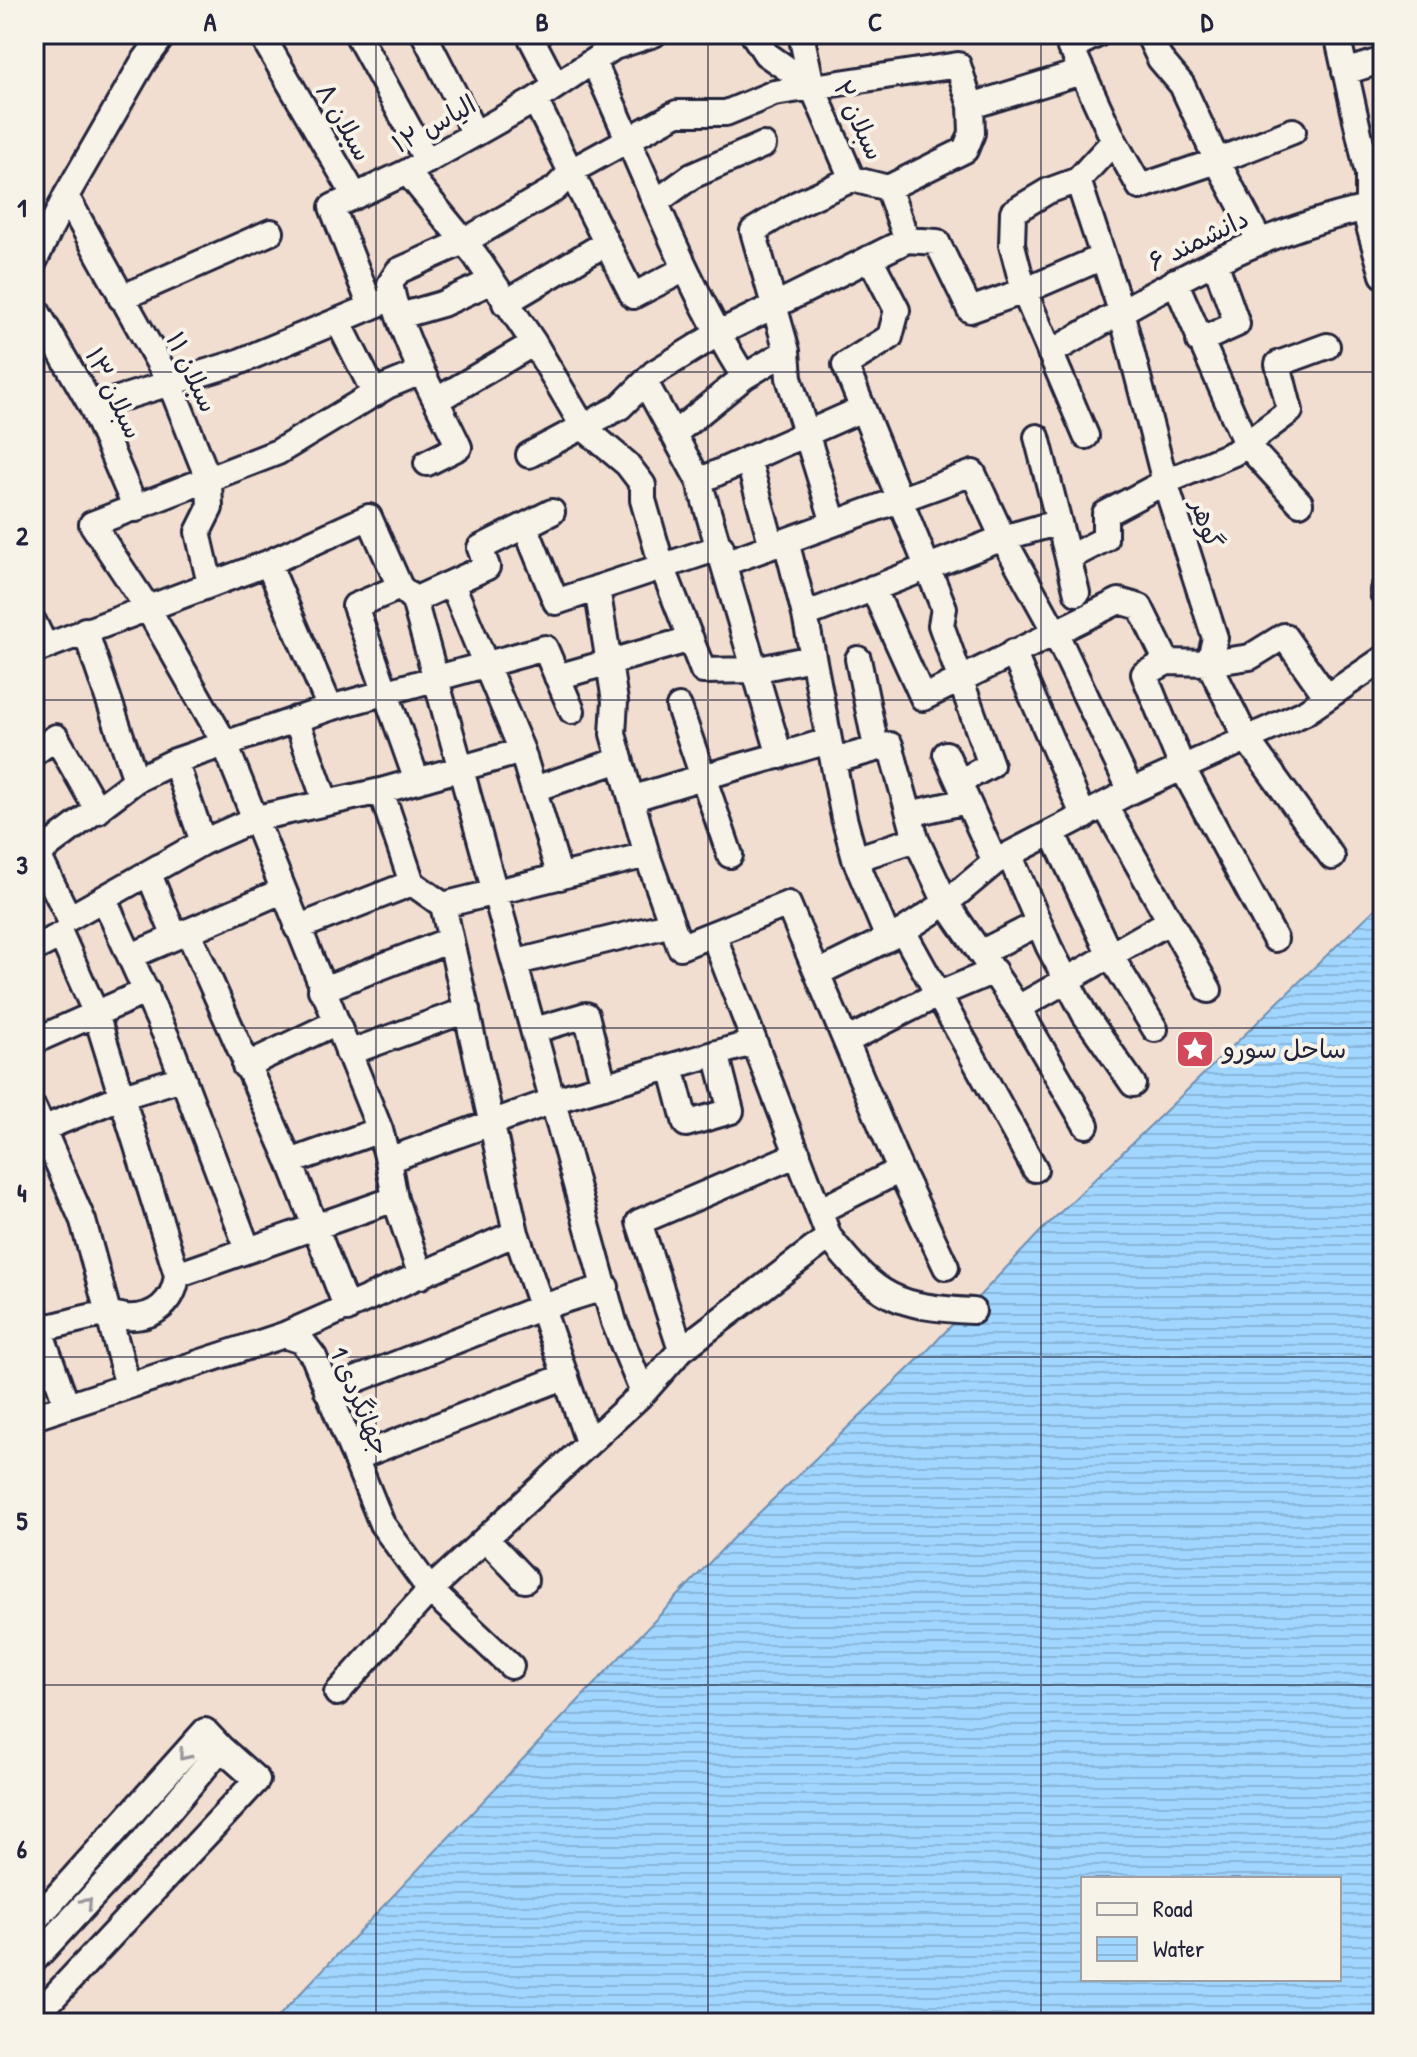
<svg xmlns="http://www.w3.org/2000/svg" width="1417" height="2057" font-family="'Patrick Hand','Playpen Sans Arabic',sans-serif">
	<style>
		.water { fill: url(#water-rules); stroke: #6e8eb1; stroke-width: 2; fill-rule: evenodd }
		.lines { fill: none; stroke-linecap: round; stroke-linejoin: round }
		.minor-casing { stroke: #22223b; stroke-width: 30 }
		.minor { stroke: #f7f3e8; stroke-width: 24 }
		.oneway { stroke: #97959a }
		.grid { fill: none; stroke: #22223b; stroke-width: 2; stroke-opacity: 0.55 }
		.labels { text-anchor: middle; stroke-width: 8; stroke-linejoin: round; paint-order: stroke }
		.street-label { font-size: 26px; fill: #22223b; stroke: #f7f3e8 }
		.poi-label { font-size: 26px; fill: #22223b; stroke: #f7f3e8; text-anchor: start }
		.neatline { fill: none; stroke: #22223b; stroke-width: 3 }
		.grid-label { font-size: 26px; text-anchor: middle; font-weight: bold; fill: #22223b }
	</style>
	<defs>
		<pattern id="water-rules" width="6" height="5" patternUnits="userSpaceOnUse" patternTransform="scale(2)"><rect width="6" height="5" fill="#a0d6ff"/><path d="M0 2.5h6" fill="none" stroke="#8ab7db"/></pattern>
	</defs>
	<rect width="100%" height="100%" fill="#f1ded0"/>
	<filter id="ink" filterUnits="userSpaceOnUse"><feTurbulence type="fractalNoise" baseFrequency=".0125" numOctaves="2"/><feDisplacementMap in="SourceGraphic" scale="16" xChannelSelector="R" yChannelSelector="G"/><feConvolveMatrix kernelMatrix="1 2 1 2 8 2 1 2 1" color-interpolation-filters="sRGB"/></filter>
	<g filter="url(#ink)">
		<path class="water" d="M1383 901V2023H280L275 2020 732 1539 929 1349 1040 1232ZM1083 1879H1339V1979H1083Z"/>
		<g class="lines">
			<g class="minor-casing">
				<path id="minor" d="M261 34 355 196
					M357 34 427 161
					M424 34 475 134
					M529 34 556 86
					M753 34 766 54 812 86
					M801 34 812 86 852 179 888 188 907 240
					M1065 34 1114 141 1140 187 1217 161 1259 240
					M1148 34 1160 59 1182 85 1217 161 1293 131
					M1337 34 1368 174V223L1383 275
					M1070 48 1098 34
					M593 61C643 167 682 278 744 377
					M1345 72 1383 60
					M535 100 633 296 685 269
					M1114 141 1078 180 1121 311 1165 482 1215 638 1209 663 1246 738 1332 857
					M407 172 475 255 534 343 584 428 627 464 643 485V500L662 566 703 671 754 670 812 658
					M1078 180 1048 191 1013 212 1012 245 1024 291 1103 257
					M888 188 965 150 972 133 971 106
					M66 196 170 383 209 481 210 508 198 532 210 584
					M656 202 692 176 763 145
					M870 258 897 310 890 337 845 365 944 608 941 625 991 765 959 782
					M34 262 66 196 142 64 164 34
					M1175 281 1246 444 1300 503
					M121 298 271 232
					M505 303 606 243
					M34 306 92 407 136 509
					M371 307 332 207 407 172 475 134 535 100 614 47 654 34
					M400 316 442 304 492 281
					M338 321 375 394
					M1199 341 1237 324 1215 262
					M1050 353C1156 291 1261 227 1383 205
					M421 372 387 386 278 452 92 524 147 607 224 742 380 1130 388 1160 555 1100 752 1043
					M645 382 699 481 780 756
					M437 400 534 343
					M92 407 236 363 383 302
					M674 434 744 377 787 351
					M1037 437 1077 593
					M529 455 620 407 654 373 717 334 907 240 937 242 970 310 1024 291 1086 436
					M748 459 772 546
					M427 463 459 447C434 394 402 342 390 284L398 271 463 242 555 189 573 170 677 113H726L774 93 958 65 971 106 1081 72
					M699 481 862 409
					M834 523 789 378 787 351 753 231 797 204 852 179
					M525 526 556 602 721 547
					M786 541 805 615 844 818 855 859 888 938
					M1068 558 1105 539V514L1165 482 1234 453 1290 411 1278 364 1327 346
					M268 563 330 708
					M725 563 973 473 1003 538 1055 632 1131 791
					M452 584 522 751 560 877
					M400 587 355 606 417 781
					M597 588 615 701 613 734 647 855
					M873 588 923 698 1119 601 1140 607 1167 662
					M1383 590V593
					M414 600 614 1322 643 1393
					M805 615 1003 538 1056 523
					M34 623 45 646
					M85 630 136 780
					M34 651 268 563 369 517 400 587 414 600 487 567 480 548 552 512
					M1013 652 1084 817
					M858 659 876 747
					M557 677 691 639
					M679 707 730 855
					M296 719 326 803
					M34 753 56 737 98 811
					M946 754 995 862
					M175 761 203 842
					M833 761 890 745 916 839 946 903 1018 1008 1086 1125
					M534 789 620 760
					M381 791 412 883 443 905 647 855 680 947 788 904 900 1170 946 1267
					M632 799C697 777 763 761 828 741
					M1105 806 1209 990
					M909 814 967 801
					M1053 834 1110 955 1155 1029
					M38 855 69 918 203 842 257 818 381 791 522 751
					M1010 856 1049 947 1085 1015 1133 1084
					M34 857 136 780 175 761 330 708 545 648 572 711
					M855 859 916 839
					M149 874 175 937
					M104 899 171 1047 248 1250
					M443 905 516 1233 588 1442
					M297 928 412 883
					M188 931 290 1162 347 1309
					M903 931 1035 1169
					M1275 939 1182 767 1144 674 1167 662 1209 663 1250 657 1284 636 1327 697
					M34 949 61 935 96 1014 177 1275C174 1302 155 1319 126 1317 120 1316 114 1314 108 1314 83 1316 59 1327 34 1329
					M982 952 1039 923
					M131 956 282 891
					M517 962 672 924
					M818 973 903 931 946 903 995 862 1131 791 1304 713 1383 659
					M321 990 450 940
					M1018 1008 1170 921
					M535 1030 586 1015 604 1086
					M848 1040 937 995 994 971
					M34 1041 147 991
					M348 1053 467 1010
					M245 1066 335 1023
					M671 1067 686 1124 731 1111 716 1053
					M34 1109 83 1221 128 1386
					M42 1129 123 1096 182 1078
					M388 1160 395 1199 421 1276
					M290 1162 380 1130
					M819 1211 900 1170
					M829 1237C877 1298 896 1307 973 1311
					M177 1275 395 1199
					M34 1314 67 1406
					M284 1335 516 1233
					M681 1350 639 1222 798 1154
					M327 1391 542 1307 606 1287
					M34 1417 284 1335 302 1341 314 1357 382 1524 430 1590 511 1666
					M355 1458 566 1376
					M486 1539 525 1580
					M337 1693 430 1590 643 1393 681 1350 829 1237 713 934
					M34 1922 205 1731 221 1748 139 1846 34 1960
					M34 2018 257 1780 221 1748"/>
			</g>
			<use href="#minor" class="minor"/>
		</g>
		<defs><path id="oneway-chevron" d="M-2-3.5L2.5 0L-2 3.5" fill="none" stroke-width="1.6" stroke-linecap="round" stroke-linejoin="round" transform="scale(2)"/></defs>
		<g class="oneway">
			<use href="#oneway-chevron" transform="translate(184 1755) rotate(130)"/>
			<use href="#oneway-chevron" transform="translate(87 1903) rotate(-47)"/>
		</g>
	</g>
	<path class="grid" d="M376 34V2023M708 34V2023M1041 34V2023M34 372H1383M34 700H1383M34 1028H1383M34 1357H1383M34 1685H1383"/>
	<defs>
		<g id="sight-square" transform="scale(2)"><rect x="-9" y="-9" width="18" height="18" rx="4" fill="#d1495b" stroke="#f7f3e8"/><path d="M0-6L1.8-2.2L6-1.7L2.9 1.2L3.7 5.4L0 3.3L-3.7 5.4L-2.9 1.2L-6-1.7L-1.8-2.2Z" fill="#fff"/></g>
	</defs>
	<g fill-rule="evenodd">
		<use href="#sight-square" x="1195" y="1049"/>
	</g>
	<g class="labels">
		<g class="street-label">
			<text transform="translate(859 120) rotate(65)" y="9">سبلان ۲</text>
			<text transform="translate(344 122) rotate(60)" y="9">سبلان ۸</text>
			<text transform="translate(434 124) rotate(-29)" y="9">الیاس ۱۲</text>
			<text transform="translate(1198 240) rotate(-26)" y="9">دانشمند ۶</text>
			<text transform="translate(192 372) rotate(64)" y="9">سبلان ۱۱</text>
			<text transform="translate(114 393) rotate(64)" y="9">سبلان ۱۳</text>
			<text transform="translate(1207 524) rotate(72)" y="9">گوهر</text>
			<text transform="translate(360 1401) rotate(67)" y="9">جهانگردی 1</text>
		</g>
		<g class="poi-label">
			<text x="1223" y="1058">ساحل سورو</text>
		</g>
	</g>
	<rect width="1417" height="2057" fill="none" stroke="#f7f3e8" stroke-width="88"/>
	<rect x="1081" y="1877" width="260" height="104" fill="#f7f3e8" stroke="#a29fa3" stroke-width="2"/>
	<rect x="1097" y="1903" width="40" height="12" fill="#f7f3e8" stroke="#a29fa3" stroke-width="2"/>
	<text x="1153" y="1917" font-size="24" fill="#22223b">Road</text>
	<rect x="1097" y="1937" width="40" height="24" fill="url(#water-rules)" stroke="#a29fa3" stroke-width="2"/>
	<text x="1153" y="1957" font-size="24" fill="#22223b">Water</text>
	<rect x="44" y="44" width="1329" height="1969" class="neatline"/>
	<g class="grid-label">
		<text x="210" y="31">A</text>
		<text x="542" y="31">B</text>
		<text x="875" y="31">C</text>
		<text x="1207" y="31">D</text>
		<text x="22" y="217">1</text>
		<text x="22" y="545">2</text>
		<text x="22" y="874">3</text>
		<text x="22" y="1202">4</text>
		<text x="22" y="1530">5</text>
		<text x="22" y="1858">6</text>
	</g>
</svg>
